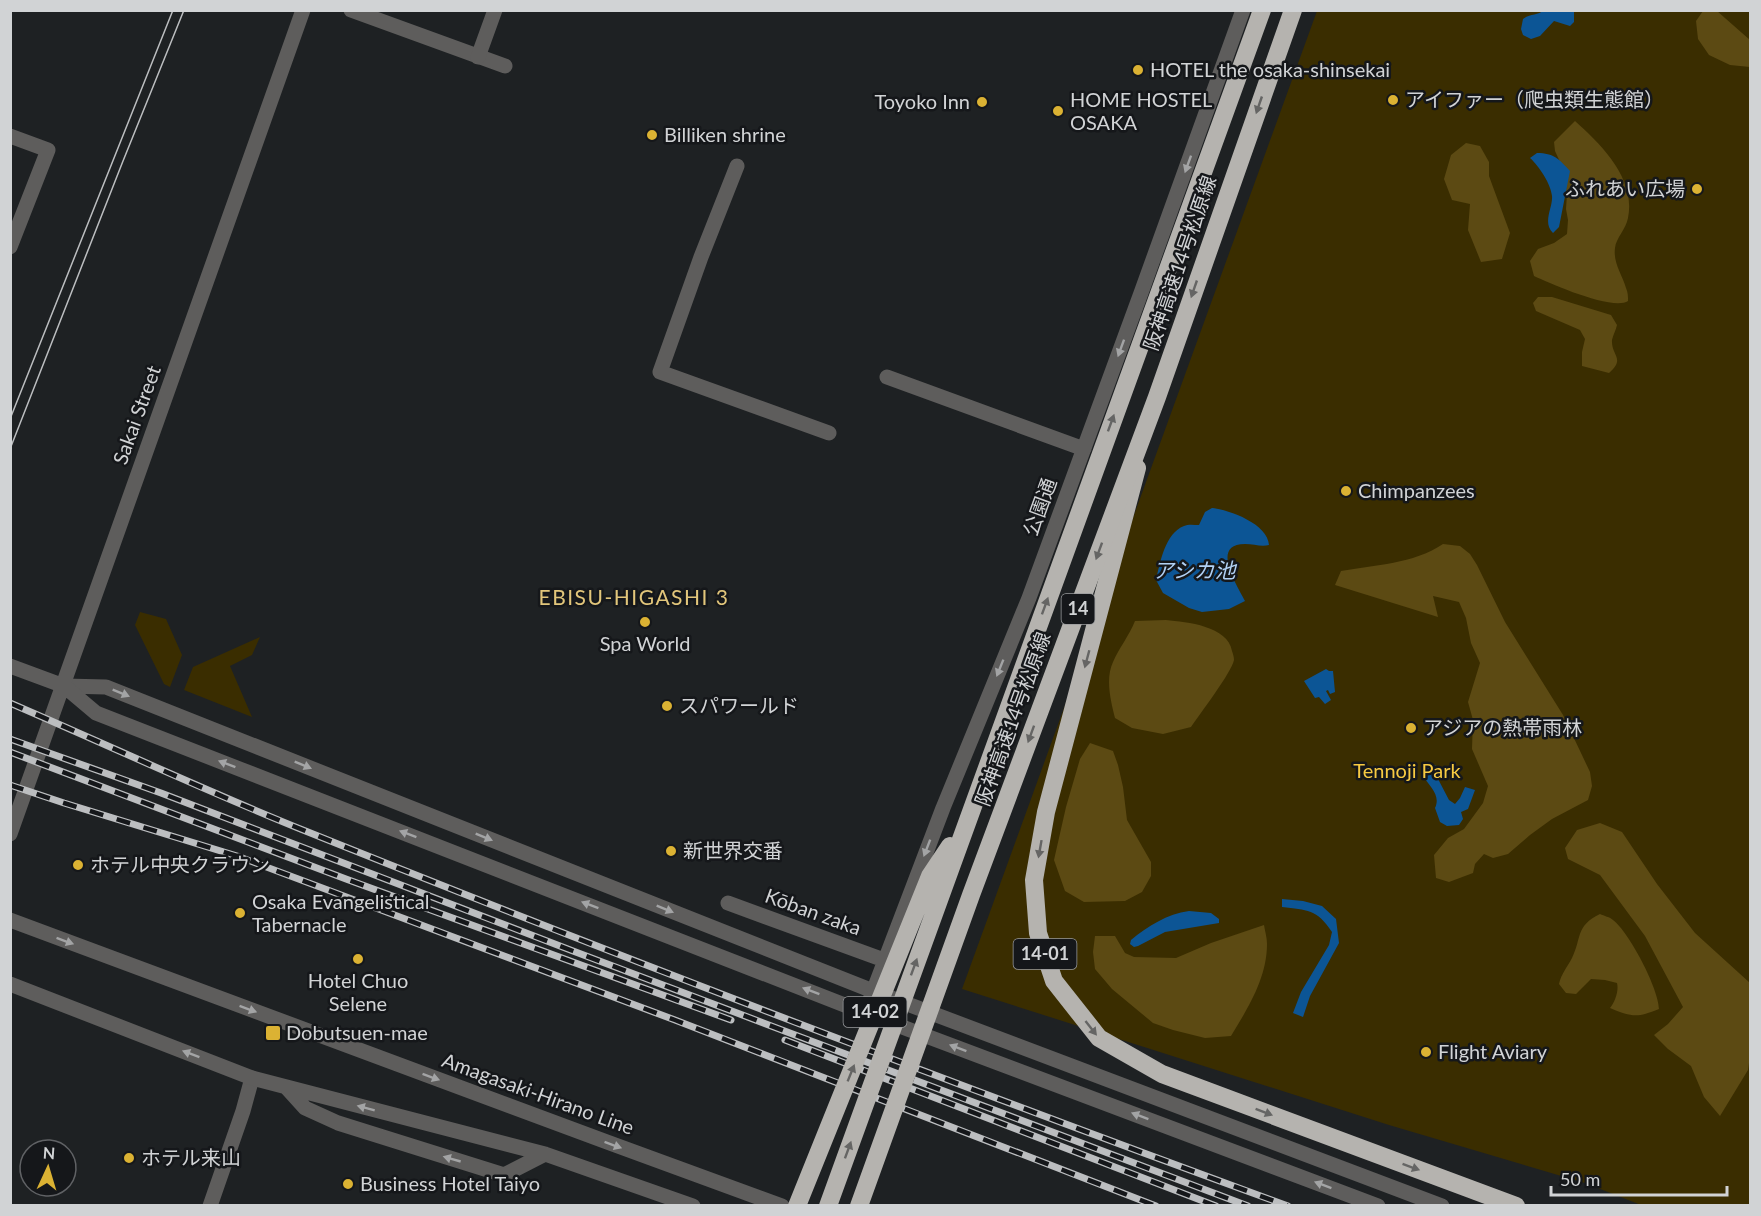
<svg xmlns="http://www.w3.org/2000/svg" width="1761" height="1216" font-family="Lato,'Noto Sans JP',sans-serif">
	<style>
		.green { fill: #3a2d00 }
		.forest { fill: #5c4a13 }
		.water { fill: #0c5595 }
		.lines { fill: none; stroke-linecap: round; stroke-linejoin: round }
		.minor { stroke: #5e5d5c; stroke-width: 15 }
		.tertiary { stroke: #5e5d5c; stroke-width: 15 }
		.motorway { stroke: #b5b3af; stroke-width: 18 }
		.tram { stroke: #bcbec0; stroke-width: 1.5 }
		.rail-casing { stroke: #bcbec0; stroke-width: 7 }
		.rail { stroke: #15171a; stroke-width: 4.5; stroke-dasharray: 14; stroke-linecap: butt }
		.motorway-bridge { stroke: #b5b3af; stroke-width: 18 }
		.oneway { fill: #656564 }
		.oneway2 { fill: #a3a4a5 }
		.poi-dot { fill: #dbb233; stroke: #15171a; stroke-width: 2 }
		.labels { text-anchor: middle; stroke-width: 5; stroke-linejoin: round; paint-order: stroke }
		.shield { fill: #15171a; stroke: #999b9d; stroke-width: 1.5 }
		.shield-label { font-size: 18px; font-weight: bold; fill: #d1d3d5 }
		.poi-label { font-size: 20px; fill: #d1d3d5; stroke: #15171a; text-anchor: start }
		.street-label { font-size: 20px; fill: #d1d3d5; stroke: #15171a }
		.park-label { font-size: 20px; fill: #f7ca42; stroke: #15171a }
		.water-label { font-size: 21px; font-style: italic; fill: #b1d1f5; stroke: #15171a }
		.neighbourhood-label { font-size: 21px; letter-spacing: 1.5px; fill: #e2c67b; stroke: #15171a }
	</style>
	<rect width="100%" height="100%" fill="#1e2123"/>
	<path class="green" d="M1317 11H1750V1205H1641L1585 1183 1389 1125 962 989Z
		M140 612 166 619 182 655 170 687 164 684 135 625Z
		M260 637 252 655 230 666 252 717 184 690 193 667Z"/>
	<path class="forest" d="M1703 11H1717L1750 40V67L1730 65 1709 55 1698 39 1696 21Z
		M1575 121C1602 145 1636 179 1628 218 1626 229 1616 238 1615 248 1613 263 1622 274 1626 288 1628 292 1628 297 1628 301 1613 311 1551 284 1534 276L1530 261 1538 249 1554 243 1567 234 1568 220 1566 209 1567 194 1565 188 1566 175 1555 151 1554 142Z
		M1466 143 1480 146 1489 162V176L1493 187 1510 233 1502 259 1481 262 1468 230 1470 204 1452 200 1444 179 1451 155Z
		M1538 297H1552L1611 315 1617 325C1616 330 1613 335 1612 340 1611 356 1626 358 1609 373L1582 366V352L1585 339 1580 330 1536 311 1533 303Z
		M1443 544 1460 546 1470 554 1477 565 1505 622 1563 715 1590 772 1592 786 1588 800 1552 819 1530 835 1508 854 1493 858 1484 854 1475 864 1473 873 1449 882 1436 878 1434 855 1448 838 1464 829 1483 803 1488 786 1472 749 1473 720 1468 702 1480 663 1471 643 1466 618 1459 602 1433 596 1438 617 1335 585 1341 571C1375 565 1413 564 1443 544Z
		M1166 620C1187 622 1228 626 1232 651 1233 654 1234 657 1234 660 1232 672 1199 715 1191 727L1163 734 1132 728 1115 718C1111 702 1105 679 1113 662 1119 648 1129 636 1135 621Z
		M1090 743 1113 751 1118 765 1123 787 1127 820 1151 862V876L1142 892 1125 901 1084 902 1065 891 1054 860 1066 807 1080 759Z
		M1600 823 1622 832 1657 884 1695 933 1750 983V1056L1748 1070 1720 1116 1704 1097 1691 1066 1668 1049 1654 1035 1668 1024 1683 1007 1645 936 1600 875 1568 859 1565 848 1577 830Z
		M1600 914C1604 916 1610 917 1613 920 1629 932 1659 989 1659 1009 1637 1018 1632 1017 1610 1008 1615 1002 1619 991 1617 983L1605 980 1591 979 1576 994 1566 993 1559 984C1561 974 1568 966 1572 958 1582 938 1575 926 1600 914Z
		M1264 925C1265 931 1267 938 1267 944 1267 978 1248 1008 1231 1036L1205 1038 1173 1030 1153 1023 1112 989 1095 969 1093 952 1095 936H1115L1125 953 1134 957 1176 958 1211 943Z"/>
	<path class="water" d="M1544 10 1574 11V22L1570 26 1554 21 1540 36 1531 39 1523 35 1521 29 1523 19C1530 13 1538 16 1544 10Z
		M1537 153C1554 153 1559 159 1570 171L1559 227 1553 233C1542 222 1553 208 1552 196 1551 184 1539 166 1530 158Z
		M1212 508C1230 510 1268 524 1269 545 1261 547 1254 544 1245 544 1210 544 1237 585 1245 601L1229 609 1202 612 1189 608 1163 593 1156 580C1160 563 1165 533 1184 526 1188 524 1194 525 1199 525L1205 512Z
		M1326 669 1329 671H1333L1335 692 1330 694 1328 690 1326 691 1331 700 1325 704 1319 697 1315 698 1304 681Z
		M1426 763 1440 767 1437 777 1449 800 1455 804 1460 798 1465 787 1475 790 1468 809 1461 812 1463 819 1459 825 1447 826 1440 822 1435 808C1441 795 1430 787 1423 776Z
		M1282 899 1303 901 1322 906 1336 919 1339 943 1310 996 1303 1017 1293 1013 1301 992 1329 945 1332 932C1317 909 1307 910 1282 907Z
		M1189 911 1211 913 1219 919V923L1165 932 1138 946 1134 947 1130 944 1131 940C1148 926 1167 914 1189 911Z"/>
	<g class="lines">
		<path class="minor" d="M351 10 505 66
			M1243 10 1141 293 1029 598 943 808 865 1013 1378 1206
			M10 136 48 150 10 247
			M737 166 701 257 660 372 829 433
			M887 377 1084 449
			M64 686 106 687 873 991 1442 1206
			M728 903 884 960
			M210 1206 243 1111 252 1078"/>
		<path class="tertiary" d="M478 57 495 10
			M10 666 64 686 96 713 865 1013
			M10 834 303 10
			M10 920 607 1142 782 1206
			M10 984 252 1078 545 1154 693 1206
			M286 1087 305 1108 338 1123 504 1175 545 1154"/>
		<path class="motorway" d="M1137 468 1046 812 1034 880 1038 933 1054 981 1099 1038 1162 1074 1516 1206"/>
		<path class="tram" d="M10 419 173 10
			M10 449 123 161 184 10"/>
		<g class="rail-casing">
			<path id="rail" d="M10 703C110 746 208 792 308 832 632 962 960 1086 1288 1206
				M10 739 161 793 573 951 1248 1206
				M10 752 346 879 731 1020
				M10 785 64 803 237 856 675 1020 1156 1206
				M785 1040 1216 1206"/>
		</g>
		<use href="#rail" class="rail"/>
		<path class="motorway-bridge" d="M797 1206 930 876 950 846
			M828 1206 1262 10
			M859 1206 971 895 1157 397 1293 10"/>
	</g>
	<defs><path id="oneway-solid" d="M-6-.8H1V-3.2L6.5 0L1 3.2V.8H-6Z" transform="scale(1.5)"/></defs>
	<g class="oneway">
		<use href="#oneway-solid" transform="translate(1259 105) rotate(109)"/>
		<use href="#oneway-solid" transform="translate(1194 289) rotate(109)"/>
		<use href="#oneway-solid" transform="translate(1111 423) rotate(-70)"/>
		<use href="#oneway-solid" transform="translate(1099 551) rotate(110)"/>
		<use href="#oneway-solid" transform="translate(1045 606) rotate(-70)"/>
		<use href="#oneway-solid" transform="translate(1087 659) rotate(105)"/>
		<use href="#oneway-solid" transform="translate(1031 734) rotate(110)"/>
		<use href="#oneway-solid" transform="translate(1040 849) rotate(100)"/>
		<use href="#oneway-solid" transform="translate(914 967) rotate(-70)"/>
		<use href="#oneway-solid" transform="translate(1091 1028) rotate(52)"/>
		<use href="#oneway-solid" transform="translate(851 1073) rotate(-68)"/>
		<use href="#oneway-solid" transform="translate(1264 1112) rotate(21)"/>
		<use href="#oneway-solid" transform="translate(848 1150) rotate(-70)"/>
		<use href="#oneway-solid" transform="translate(1411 1167) rotate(20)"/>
	</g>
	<g class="oneway2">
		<use href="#oneway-solid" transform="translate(1188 164) rotate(110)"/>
		<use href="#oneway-solid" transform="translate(1121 348) rotate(110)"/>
		<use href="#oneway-solid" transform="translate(1000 668) rotate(112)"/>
		<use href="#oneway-solid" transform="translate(121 693) rotate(22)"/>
		<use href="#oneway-solid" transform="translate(227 764) rotate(-159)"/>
		<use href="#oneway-solid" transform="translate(303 765) rotate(22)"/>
		<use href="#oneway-solid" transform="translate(408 834) rotate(-159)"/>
		<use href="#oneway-solid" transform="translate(484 837) rotate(22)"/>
		<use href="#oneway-solid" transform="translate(927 848) rotate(111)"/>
		<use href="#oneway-solid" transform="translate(590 905) rotate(-159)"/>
		<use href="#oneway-solid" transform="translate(665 909) rotate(22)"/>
		<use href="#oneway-solid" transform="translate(65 941) rotate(20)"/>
		<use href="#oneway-solid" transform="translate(811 991) rotate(-159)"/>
		<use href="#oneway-solid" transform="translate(248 1009) rotate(20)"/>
		<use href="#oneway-solid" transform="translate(958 1048) rotate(-159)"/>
		<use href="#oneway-solid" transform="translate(191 1054) rotate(-159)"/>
		<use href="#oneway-solid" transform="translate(431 1077) rotate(20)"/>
		<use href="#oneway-solid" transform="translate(366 1108) rotate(-165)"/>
		<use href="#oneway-solid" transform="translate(1140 1116) rotate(-159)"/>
		<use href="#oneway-solid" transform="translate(613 1145) rotate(20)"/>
		<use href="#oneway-solid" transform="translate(452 1159) rotate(-164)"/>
		<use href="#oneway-solid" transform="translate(1323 1185) rotate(-159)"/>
	</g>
	<g class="poi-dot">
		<circle cx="1138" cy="70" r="6"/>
		<circle cx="1393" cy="100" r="6"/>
		<circle cx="982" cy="102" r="6"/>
		<circle cx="1058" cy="111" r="6"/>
		<circle cx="652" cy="135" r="6"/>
		<circle cx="1697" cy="189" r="6"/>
		<circle cx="1346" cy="491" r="6"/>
		<circle cx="645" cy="622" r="6"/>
		<circle cx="667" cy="706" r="6"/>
		<circle cx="1411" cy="728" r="6"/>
		<circle cx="671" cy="851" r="6"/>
		<circle cx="78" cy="865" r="6"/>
		<circle cx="240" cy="913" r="6"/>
		<circle cx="358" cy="959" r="6"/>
		<rect x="265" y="1025" width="16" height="16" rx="3"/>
		<circle cx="1426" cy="1052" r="6"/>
		<circle cx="129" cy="1158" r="6"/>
		<circle cx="348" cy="1184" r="6"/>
	</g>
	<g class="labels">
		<g class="shield">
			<rect x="1061.5" y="594" width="33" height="30" rx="4.5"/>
			<rect x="1013.5" y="939" width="63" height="30" rx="4.5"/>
			<rect x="843.5" y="997" width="63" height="30" rx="4.5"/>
		</g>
		<g class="shield-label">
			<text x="1078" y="615">14</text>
			<text x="1045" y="960">14-01</text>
			<text x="875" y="1018">14-02</text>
		</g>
		<g class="poi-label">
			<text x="1150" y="77">HOTEL the osaka-shinsekai</text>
			<text x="1070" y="107">HOME HOSTEL<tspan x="1070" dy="23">OSAKA</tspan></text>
			<text x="1405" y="107">アイファー（爬虫類生態館）</text>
			<text x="970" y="109" text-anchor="end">Toyoko Inn</text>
			<text x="664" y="142">Billiken shrine</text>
			<text x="1685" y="196" text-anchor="end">ふれあい広場</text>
			<text x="1358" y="498">Chimpanzees</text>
			<text x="645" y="651" text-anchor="middle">Spa World</text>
			<text x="679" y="713">スパワールド</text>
			<text x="1423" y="735">アジアの熱帯雨林</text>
			<text x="683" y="858">新世界交番</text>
			<text x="90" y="872">ホテル中央クラウン</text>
			<text x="252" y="909">Osaka Evangelistical<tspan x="252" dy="23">Tabernacle</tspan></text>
			<text x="358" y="988" text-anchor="middle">Hotel Chuo<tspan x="358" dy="23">Selene</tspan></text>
			<text x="286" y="1040">Dobutsuen-mae</text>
			<text x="1438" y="1059">Flight Aviary</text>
			<text x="141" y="1165">ホテル来山</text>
			<text x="360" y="1191">Business Hotel Taiyo</text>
		</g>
		<g class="street-label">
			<text transform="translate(1180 263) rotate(-71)" y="7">阪神高速14号松原線</text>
			<text transform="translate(137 415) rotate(-70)" y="7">Sakai Street</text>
			<text transform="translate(1040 507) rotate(-70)" y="7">公園通</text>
			<text transform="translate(1013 719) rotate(-70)" y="7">阪神高速14号松原線</text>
			<text transform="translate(813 912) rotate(20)" y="7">Kōban zaka</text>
			<text transform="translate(538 1094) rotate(20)" y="7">Amagasaki-Hirano Line</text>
		</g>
		<g class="park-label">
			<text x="1407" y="778">Tennoji Park</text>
		</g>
		<g class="water-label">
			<text x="1194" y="578">アシカ池</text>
		</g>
		<g class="neighbourhood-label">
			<text x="634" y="605">EBISU-HIGASHI 3</text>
		</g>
	</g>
	<rect width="1761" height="1216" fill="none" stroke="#d1d3d5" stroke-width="24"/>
	<g transform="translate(48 1168) rotate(4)"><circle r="28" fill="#15171a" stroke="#606265" stroke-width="1.5"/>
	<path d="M0-4.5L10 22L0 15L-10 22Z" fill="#dbb233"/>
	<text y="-9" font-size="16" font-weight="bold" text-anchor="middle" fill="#d1d3d5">N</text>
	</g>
	<path d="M1551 1186v9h176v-9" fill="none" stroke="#d1d3d5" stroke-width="3"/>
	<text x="1560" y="1186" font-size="18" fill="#d1d3d5" stroke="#15171a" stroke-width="4.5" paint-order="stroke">50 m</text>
</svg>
